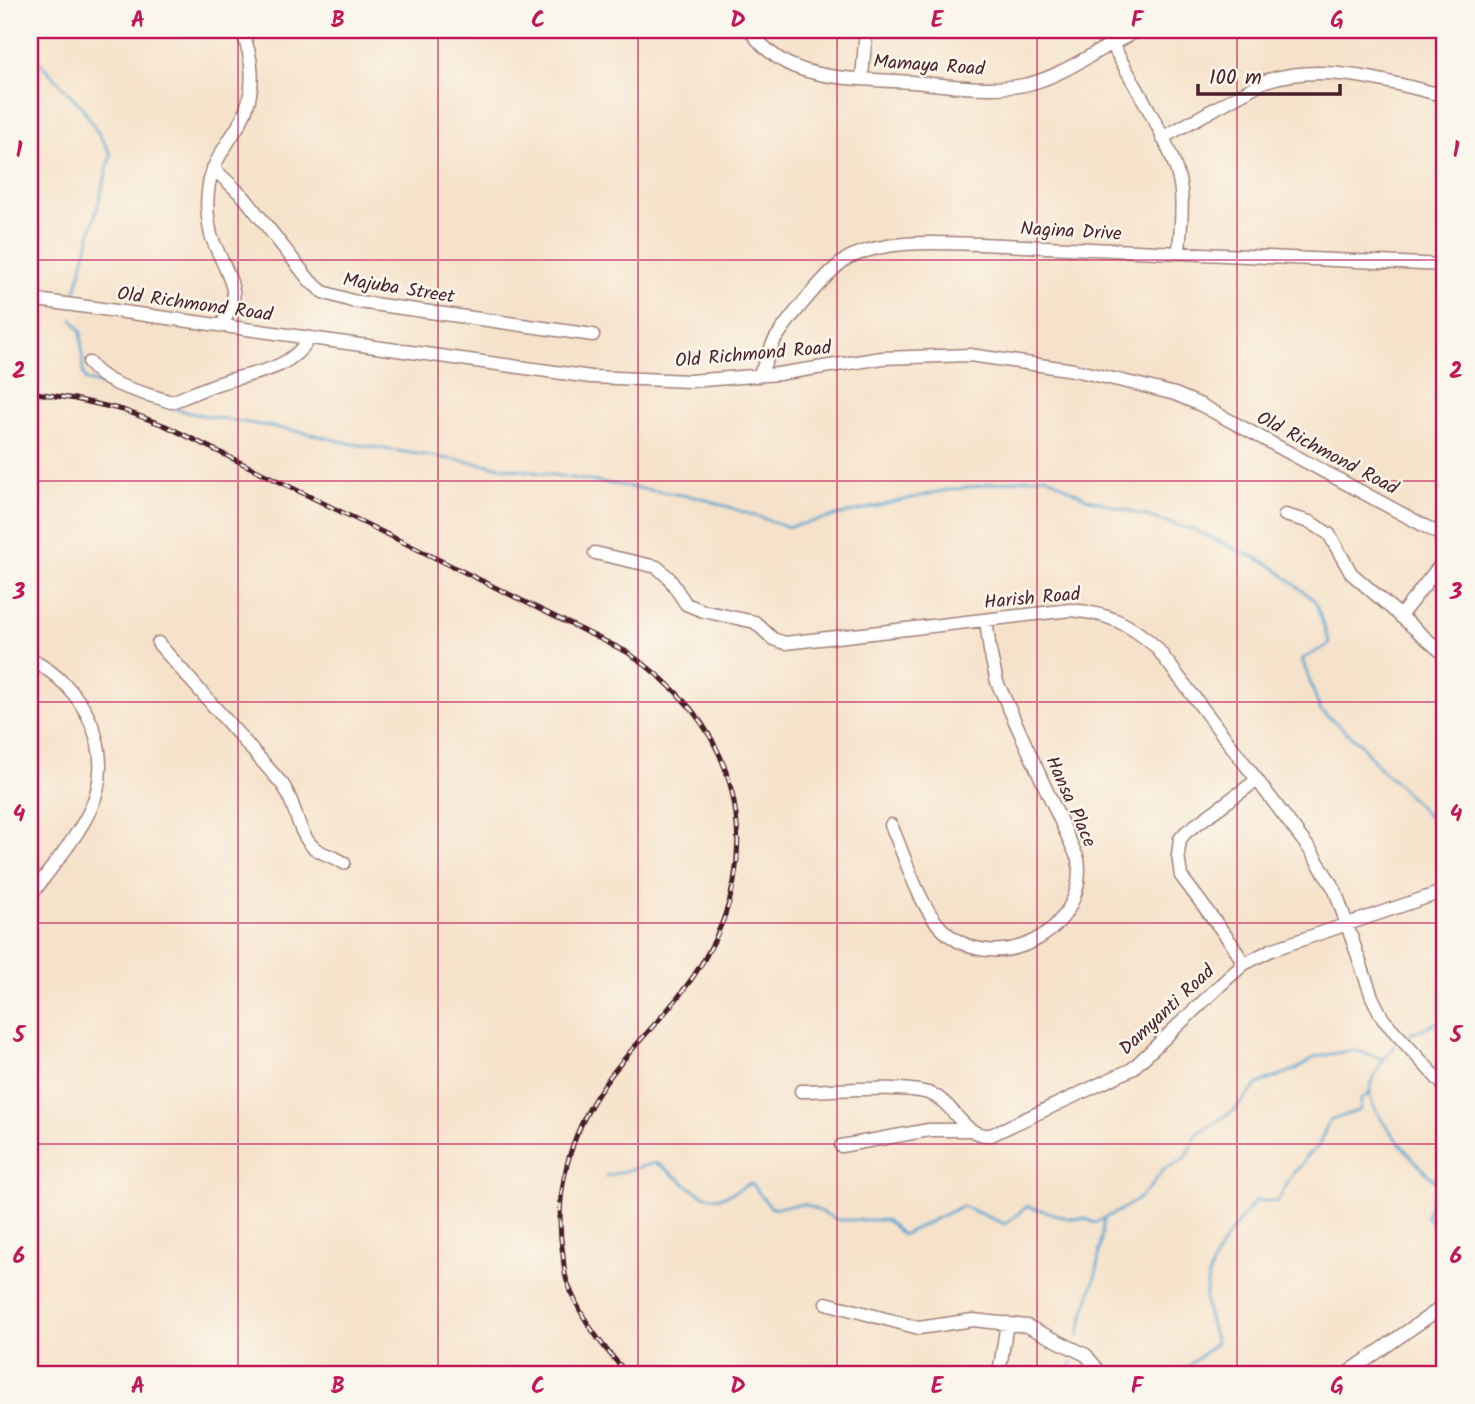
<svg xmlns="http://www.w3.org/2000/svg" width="1475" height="1404" font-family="Kalam,sans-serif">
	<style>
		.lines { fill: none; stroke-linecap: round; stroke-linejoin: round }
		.stream { stroke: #59a4d1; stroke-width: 2.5 }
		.minor-casing { stroke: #a0807a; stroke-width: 15 }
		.minor { stroke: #fff; stroke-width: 12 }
		.rail-casing { stroke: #4a1f2b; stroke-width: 5 }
		.rail { stroke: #fbf7ec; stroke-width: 2.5; stroke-dasharray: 8; stroke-linecap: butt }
		.grid { fill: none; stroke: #c2185b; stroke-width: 2; stroke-opacity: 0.55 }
		.labels { text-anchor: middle; stroke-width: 5; stroke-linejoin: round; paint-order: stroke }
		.street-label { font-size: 19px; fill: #4a1f2b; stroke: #fbf7ec }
		.neatline { fill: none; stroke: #c2185b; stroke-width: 2.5 }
		.grid-label { font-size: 23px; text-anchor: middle; font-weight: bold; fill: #c2185b }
	</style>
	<rect width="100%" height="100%" fill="#fbf7ec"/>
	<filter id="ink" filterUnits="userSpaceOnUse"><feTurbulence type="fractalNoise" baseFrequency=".0143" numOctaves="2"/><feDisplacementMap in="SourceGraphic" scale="14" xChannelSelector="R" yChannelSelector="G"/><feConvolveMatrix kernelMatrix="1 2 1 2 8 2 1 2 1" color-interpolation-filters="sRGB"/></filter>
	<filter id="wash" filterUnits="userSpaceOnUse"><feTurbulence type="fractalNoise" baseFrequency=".00686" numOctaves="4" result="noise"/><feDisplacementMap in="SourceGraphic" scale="28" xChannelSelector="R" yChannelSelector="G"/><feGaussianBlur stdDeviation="1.57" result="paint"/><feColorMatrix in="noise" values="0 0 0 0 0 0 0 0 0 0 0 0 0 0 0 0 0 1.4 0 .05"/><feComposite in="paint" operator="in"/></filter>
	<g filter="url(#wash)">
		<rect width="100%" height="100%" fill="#f6e2ca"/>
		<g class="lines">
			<path class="stream" d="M30 52 82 107 111 154 75 294
				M72 319 81 331 83 373 86 380 121 392
				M137 398 190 413 302 432 353 444 701 498 789 527 942 491 1046 476 1086 498 1196 531 1271 565 1315 601 1330 644 1302 659 1320 710 1360 743 1381 770 1398 784 1445 835
				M1409 1035 1445 1019
				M1384 1059C1379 1069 1368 1085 1370 1096 1374 1119 1421 1168 1438 1184L1426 1216 1445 1239
				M606 1176 655 1163C676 1171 699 1205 725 1196 734 1193 742 1187 751 1183L771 1208 805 1204 838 1220H886L902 1235 962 1206 1005 1224 1028 1206 1067 1218 1086 1219 1095 1223 1104 1218
				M1078 1336 1097 1270 1104 1218C1130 1207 1149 1194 1163 1169 1186 1161 1189 1156 1196 1134L1235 1110 1258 1084 1297 1069 1315 1057 1354 1050 1384 1059 1395 1046
				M1064 1374 1073 1362
				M1179 1374 1216 1343C1213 1331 1208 1318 1206 1306 1202 1264 1231 1230 1256 1200L1277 1202 1293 1173 1302 1165 1306 1156 1318 1147 1329 1121 1360 1110 1361 1100 1371 1092"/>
		</g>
	</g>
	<g filter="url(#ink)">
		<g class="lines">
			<g class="minor-casing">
				<path id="minor" d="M750 30C760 45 777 60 795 67 831 81 874 79 912 82 948 85 988 92 1024 85 1055 79 1084 58 1112 44
					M1139 30 1112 44C1132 82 1172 143 1180 184 1184 206 1180 231 1179 253
					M862 78 866 30
					M1162 138 1265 81C1324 62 1388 81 1445 96
					M213 168 244 197 310 281 323 292 352 301 593 335
					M30 299 591 377 690 381 778 374 882 358 970 355 1074 370 1140 385 1175 394 1201 405 1445 537
					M222 326C225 318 231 309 233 301 237 284 216 252 211 235 208 221 206 206 208 192 210 162 229 144 242 119 256 90 254 58 241 30
					M89 363C106 387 144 392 171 402 189 396 205 387 223 382 256 372 288 371 309 339
					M758 376C767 364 768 350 776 338 789 319 832 264 852 256 891 239 938 243 979 244L1445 265
					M1285 515 1310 522 1329 534 1351 573 1445 655
					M595 553 657 567 669 578 686 604 703 611 755 622 773 639 785 643 1070 610C1107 613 1129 623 1156 647L1311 851 1335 890 1372 997 1383 1019 1445 1087
					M1400 616 1445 559
					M158 643 283 785C296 804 297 832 313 847 322 855 335 856 344 863
					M30 659C84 686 117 749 91 808 76 840 50 868 30 897
					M891 825C905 856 919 907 943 930 997 980 1089 931 1078 859L997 682 990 651 986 620
					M1244 964 1232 944 1181 876 1178 855 1180 839 1186 832 1257 780
					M801 1091C831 1091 907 1084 931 1094 956 1104 961 1137 991 1135L1132 1069 1229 977 1244 964 1271 950 1445 891
					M841 1146 929 1130H969
					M826 1303 919 1328 973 1320 1027 1326 1086 1355 1095 1366 1097 1374
					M999 1374 1007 1323
					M1346 1374 1445 1305"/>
			</g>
			<use href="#minor" class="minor"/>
			<g class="rail-casing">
				<path id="rail" d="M30 392 75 399 123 410 166 426 627 652C676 685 717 730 731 788 750 866 728 934 679 996 655 1026 626 1053 604 1085 569 1135 553 1195 563 1255 564 1264 564 1273 567 1281 579 1316 603 1348 628 1374"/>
			</g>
			<use href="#rail" class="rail"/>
		</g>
	</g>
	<path class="grid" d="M238 30V1374M438 30V1374M638 30V1374M837 30V1374M1037 30V1374M1237 30V1374M30 260H1445M30 481H1445M30 702H1445M30 923H1445M30 1144H1445"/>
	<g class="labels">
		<g class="street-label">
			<text transform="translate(929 64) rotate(4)" y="7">Mamaya Road</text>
			<text transform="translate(1071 230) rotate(3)" y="7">Nagina Drive</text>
			<text transform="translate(399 287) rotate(9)" y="7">Majuba Street</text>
			<text transform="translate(195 303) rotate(8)" y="7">Old Richmond Road</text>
			<text transform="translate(753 353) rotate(-5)" y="7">Old Richmond Road</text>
			<text transform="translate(1328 452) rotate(28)" y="7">Old Richmond Road</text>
			<text transform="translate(1032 597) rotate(-5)" y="7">Harish Road</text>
			<text transform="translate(1072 801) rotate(66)" y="7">Hansa Place</text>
			<text transform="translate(1166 1009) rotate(-43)" y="7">Damyanti Road</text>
		</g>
	</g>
	<rect width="1475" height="1404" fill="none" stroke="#fbf7ec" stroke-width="77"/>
	<path d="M1198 84v10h142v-10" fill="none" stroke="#4a1f2b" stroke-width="3.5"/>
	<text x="1209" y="84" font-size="21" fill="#4a1f2b" stroke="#fbf7ec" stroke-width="5" paint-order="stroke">100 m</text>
	<rect x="38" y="38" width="1398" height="1328" class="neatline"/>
	<g class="grid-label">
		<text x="138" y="27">A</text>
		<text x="338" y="27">B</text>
		<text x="538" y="27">C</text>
		<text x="738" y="27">D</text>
		<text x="937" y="27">E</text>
		<text x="1137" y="27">F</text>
		<text x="1337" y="27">G</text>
		<text x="19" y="157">1</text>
		<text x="1456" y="157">1</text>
		<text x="19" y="378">2</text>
		<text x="1456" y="378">2</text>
		<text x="19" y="599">3</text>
		<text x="1456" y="599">3</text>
		<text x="19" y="821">4</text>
		<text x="1456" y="821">4</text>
		<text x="19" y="1042">5</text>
		<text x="1456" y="1042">5</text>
		<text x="19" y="1263">6</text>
		<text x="1456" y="1263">6</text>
		<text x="138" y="1393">A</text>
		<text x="338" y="1393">B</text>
		<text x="538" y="1393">C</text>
		<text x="738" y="1393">D</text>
		<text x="937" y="1393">E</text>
		<text x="1137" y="1393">F</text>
		<text x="1337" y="1393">G</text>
	</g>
</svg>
